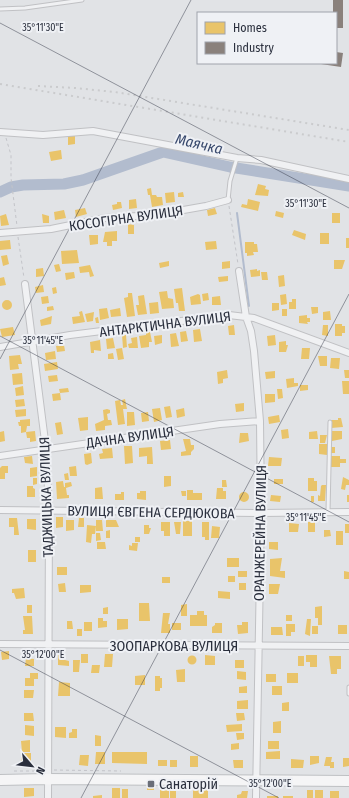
<svg xmlns="http://www.w3.org/2000/svg" width="349" height="798" font-family="'Fira Sans Condensed',sans-serif">
	<style>
		.homes { fill: #e9c46a }
		.industry { fill: #8a817c }
		.lines { fill: none; stroke-linecap: round; stroke-linejoin: round }
		.stream { stroke: #b2bcce; stroke-width: 2 }
		.river { stroke: #b2bcce; stroke-width: 11 }
		.service-casing { stroke: #c0c1c4; stroke-width: 5 }
		.minor-casing { stroke: #c0c1c4; stroke-width: 8 }
		.primary-casing { stroke: #bec0c3; stroke-width: 12 }
		.path { stroke: #c3c4c9; stroke-width: 1; stroke-dasharray: 3 3; stroke-linecap: butt }
		.service { stroke: #f0f1f3; stroke-width: 3 }
		.minor { stroke: #f0f1f3; stroke-width: 6 }
		.primary { stroke: #f5f5f6; stroke-width: 10 }
		.rail { stroke: #cacbcd; stroke-width: 2; stroke-dasharray: 2 4; stroke-linecap: butt }
		.ticks { fill: none; stroke: #2a2f3d; stroke-width: 1; stroke-opacity: 0.45 }
		.poi-dot { fill: #6a6e78; stroke: #eff1f5; stroke-width: 1.5 }
		.labels { text-anchor: middle; stroke-width: 4; stroke-linejoin: round; paint-order: stroke }
		.street-label { font-size: 14px; fill: #2a2f3d; stroke: #eff1f5 }
		.poi-label { font-size: 14px; fill: #2a2f3d; stroke: #eff1f5; text-anchor: start }
		.water-label { font-size: 15px; font-style: italic; fill: #38496d; stroke: #eff1f5 }
		.ticks-label { font-size: 10px; text-anchor: middle; fill: #2a2f3d; stroke: #eff1f5; stroke-width: 4; stroke-linejoin: round; paint-order: stroke }
	</style>
	<rect width="100%" height="100%" fill="#e1e3e6"/>
	<path class="homes" d="M68 136H75V144L68 145Z
		M61 150 62 159 51 161 49 152Z
		M258 184 266 186 265 189 269 190 268 196 255 195Z
		M151 188 152 195H156L157 197H162L163 205 152 207 150 195H148L147 189Z
		M174 192 175 202 166 203 165 193Z
		M183 192 184 197H178V193Z
		M136 199 137 208 129 209V200Z
		M248 199 260 202 258 211 241 207 242 204 247 205Z
		M117 202H121L122 208 113 210 112 205 117 204Z
		M85 208 87 214 76 217 75 210Z
		M215 208 217 214 208 216 207 210Z
		M64 210 66 218 55 220 54 212Z
		M276 211 284 213 283 218 275 216Z
		M332 213H340V223H332Z
		M6 214 9 225 1 226 0 216Z
		M42 214 49 216V223H43Z
		M128 224 134 225V234H128Z
		M294 230 306 234 305 240 292 235Z
		M117 231V241H112V246H107V242H103L105 232Z
		M320 233H329V244H320Z
		M89 235H98V244L90 245Z
		M346 238H349V248H346Z
		M10 240 11 249 0 250V241Z
		M216 241 217 249 206 250 205 242Z
		M245 242H254V244H257L258 252H253L254 255 247 256V253H245Z
		M77 250 79 263 62 264 61 251Z
		M7 255 9 264 3 266 1 256Z
		M334 260H345L342 269H334Z
		M169 261V266L160 268 159 263Z
		M230 261V268L222 269V262Z
		M59 264 61 271 56 272 54 265Z
		M90 265 94 276 90 277 89 272 80 273 79 267Z
		M43 268 44 276 36 277V269Z
		M257 269V271L260 270V276L251 277 250 270Z
		M74 272 75 278 66 280 65 273Z
		M261 272H267L268 280H262Z
		M284 275 285 286 279 287 278 276Z
		M228 276V281L219 282 218 277Z
		M4 277 6 285 0 286V278Z
		M43 285 44 292 36 293 35 287Z
		M56 287 57 293 53 294 52 288Z
		M182 288 185 311H179L178 303H176L174 289Z
		M167 291 168 298 173 299 174 308 162 309 159 292Z
		M128 293H132L135 316 127 317 124 298 128 297Z
		M208 293 209 300 203 301 202 294Z
		M198 294 200 295 201 304 191 305 190 297Z
		M286 294 287 304 281 305 280 295Z
		M144 295 147 314 138 315 136 305H139L138 296Z
		M48 296 49 303 42 304 41 297Z
		M220 296 221 305H212V297Z
		M292 299H296V309H289V302H292Z
		M2 305a5 5 0 1 1 10 0a5 5 0 1 1-10 0Z
		M158 302 159 313 150 314 149 303Z
		M272 303H279V310L272 311Z
		M53 306 54 310 47 311V307Z
		M311 307H318V313L312 314Z
		M107 308 109 318 100 320 99 309Z
		M120 308 121 316 111 317 110 310Z
		M282 309H287V316H282Z
		M82 311 85 322 73 324 72 317 80 316 79 312Z
		M330 311 331 320H323V312Z
		M94 312 93 321 87 322 85 314Z
		M307 315V318H310V322H307L308 324 299 323V316Z
		M52 316 51 324 41 326 40 320Z
		M98 317 99 323H96L95 318Z
		M335 324H342V326H345V333H342V336H335Z
		M234 325 235 335H229L228 326Z
		M323 325H328V336L322 335Z
		M13 327 15 335 2 337 0 329Z
		M200 329 202 341 194 342 193 330Z
		M186 331 188 341 181 342 180 332Z
		M146 332H150L152 342H149V347L141 348 139 336 146 335Z
		M176 333 179 346 171 347 170 334Z
		M122 335H126L127 347 123 348Z
		M162 335V343L155 345 154 336Z
		M275 335 276 345 268 346 267 336Z
		M137 337 138 348H129L128 344 132 343 131 338Z
		M113 338 115 348 107 349 106 339Z
		M100 340 101 351 94 350V353H91L90 342Z
		M286 341V345H288L286 352H279V342Z
		M64 345 65 351 57 352 56 346Z
		M122 348 124 359 118 360 116 349Z
		M302 348H310L309 359H301Z
		M55 351 56 359 46 360 45 353Z
		M113 353 114 359H108V354Z
		M20 355 22 364H18L19 369 10 370 9 356Z
		M318 356H327V366H320Z
		M331 358H340L339 369 330 368Z
		M57 362 58 369 45 371 44 364Z
		M227 370 228 378 223 379V383L218 384 217 372Z
		M344 370H349V378H345Z
		M275 371V378L266 379 265 372Z
		M22 373 23 384 13 385 12 374Z
		M57 375 58 381 49 382 48 376Z
		M294 378V383H298V386L287 388 286 379Z
		M342 381H349V394H343Z
		M300 385H308V390L300 391Z
		M23 386 24 395 16 396 15 388Z
		M68 388 69 392 60 393 59 389Z
		M277 389H282L283 398 278 399Z
		M60 393 61 400 53 401 52 394Z
		M265 394H275V402L265 403Z
		M24 399 25 406 16 407 15 400Z
		M125 399 127 409H123L125 424 118 425 115 401 120 400 121 405H123L122 400Z
		M244 403V411L236 412 235 404Z
		M170 406 172 417 166 418 164 407Z
		M160 408 162 420 154 422 152 409Z
		M184 408 185 416 177 418 176 410Z
		M26 409V416L16 417 15 410Z
		M107 409 110 410V413L107 414 108 420H111L112 425 105 426V430L96 431 95 424 104 420 103 410Z
		M127 412H134L135 425 127 426Z
		M148 412 149 421 142 422 141 413Z
		M279 415 280 422 269 424 268 417Z
		M88 417V430L80 431 78 418Z
		M338 418H341L343 427 331 428V420H338Z
		M30 419V426H27L26 432 35 431 36 441 30 442V438H27L26 432 21 433V426H19L18 422H20V420Z
		M61 422 63 434 57 435 55 423Z
		M288 429 289 438 282 439 281 430Z
		M4 431 5 441 0 442V432Z
		M317 431 318 439H309V432Z
		M331 431H342V439L332 441Z
		M240 433H248L249 441 239 443Z
		M320 435H327L325 443H320Z
		M183 439H190L191 445H194V449L191 452V455L181 456V452L186 451Z
		M170 440 171 449 161 450 160 441Z
		M319 444H327V455L319 454Z
		M124 446H132L133 463 125 464Z
		M152 447 153 464H147V456L139 457V448Z
		M330 447H335V453H330Z
		M112 448 113 458 100 459 99 454 103 453 102 449Z
		M91 453 92 463 87 465 85 464 84 454Z
		M32 456 33 464 25 463 24 457Z
		M331 456H340V459H346V463H340V467H331Z
		M269 457 282 458 281 466H268Z
		M2 466H8V473H5V479H0V468Z
		M76 466 77 476H70L69 467Z
		M37 467V476L30 477V468Z
		M68 473 69 480H65L64 474Z
		M164 476H171V486L164 487Z
		M343 477 349 480V485H346L345 490 341 489Z
		M33 478H37V484L33 485Z
		M308 478H314V481H317V491H308Z
		M274 479H283V484H274Z
		M222 480H226L227 487H222Z
		M63 481 64 487H65V483L71 482 72 486 66 488 67 495H69V498L57 499 56 482Z
		M322 485H326L325 501H318V495L320 496 321 486Z
		M27 486H33V488L35 489V497H27Z
		M102 487 103 499H95V488Z
		M217 488H223V491H226V499H216Z
		M187 490H193V493H202V500H187Z
		M140 491H146V500L137 499V493H140Z
		M181 491H186V496H182Z
		M239 497a5 5 0 1 1 10 0a5 5 0 1 1-10 0Z
		M121 492H124V500H115V494H121Z
		M271 495 281 496 280 502 270 501Z
		M347 495H349V502H347Z
		M311 496H314V502H311Z
		M56 517H63V527L56 528Z
		M9 518H17L19 535H14V527H9Z
		M79 518H84V527H78Z
		M27 519H36V530L27 529Z
		M66 520H74V530L66 531Z
		M96 520H102L103 531H96Z
		M106 520H116L119 527H106Z
		M183 521H192V536H183Z
		M161 522H170V536H164V531H161Z
		M174 522H181L180 534H176Z
		M202 522H209V540H205V537H202Z
		M308 522H315V532H308Z
		M289 523 299 524 298 532H289Z
		M345 524H349V533H345Z
		M87 525 96 526 95 534H92L91 543 86 542Z
		M144 525H149V528H151L149 534H144Z
		M212 526 220 527 219 538H211Z
		M110 530V538H106V531Z
		M324 530H330L331 536 324 537Z
		M336 531H343V545H336Z
		M96 533H100L101 540 96 541Z
		M135 537H140V542H135Z
		M97 542H105L106 549H97Z
		M269 542H278V550L269 549Z
		M132 543H138L137 551 129 550V545L132 546Z
		M28 550H36V562H28Z
		M227 558H239V567H227Z
		M282 558 280 571H285V578L270 576V559Z
		M57 567H67V575H57Z
		M238 571H247V577H238Z
		M344 571 349 572V579H344Z
		M228 576H235V582H228Z
		M162 577H170V583H162Z
		M65 583 66 592H59L58 584Z
		M239 583H246V590H239Z
		M269 584H280L278 594H269Z
		M80 585H91V592L80 593Z
		M24 588 25 598 16 599 14 593H12V589Z
		M218 591 230 592V599L218 598Z
		M139 603H149L150 621H139Z
		M187 604V616H181V605Z
		M27 605H32V613H27Z
		M322 606V625H318V618H315V607Z
		M108 607V614H103V608Z
		M197 611H204V615H207V626H190V615H197Z
		M163 613H170L168 624H170V633H161Z
		M286 615H292V621H286Z
		M23 616H32L33 634H23V630H25Z
		M98 618H103V621H107V627L98 628Z
		M117 619H128V629L117 630Z
		M307 619H311L310 636 305 634Z
		M67 621H72L73 629H67Z
		M84 622H92V631H84Z
		M242 622H248V633L238 634 237 625H242Z
		M172 623H181V630H172Z
		M215 623H222V633H212V627L215 625Z
		M286 624H295V632H291V636H286Z
		M338 625H347V634H338Z
		M312 626H318V634H312Z
		M271 627H282L283 635H271Z
		M77 629H82V636H77Z
		M9 651V659L2 660 1 652Z
		M81 654H88V663H81Z
		M105 654H113L112 667H104Z
		M58 655H65V660L69 661V666L58 665Z
		M205 655 215 656V665H205Z
		M306 655H317V667H310V662H306Z
		M187.5 660a4.5 4.5 0 1 1 9 0a4.5 4.5 0 1 1-9 0Z
		M298 656H304V666H298Z
		M329 656H341V669H337V674H331Z
		M26 658 34 659V666H25Z
		M73 660H80L79 672H73Z
		M235 660H244V668H235Z
		M92 665H100L99 673H91Z
		M185 669V682H177L176 670Z
		M237 671 246 672V680L237 679Z
		M30 673H38V679H34V686H25V678H30Z
		M287 673H298V683H287Z
		M266 674H276V682H266Z
		M145 675V685H135V676Z
		M155 676H160V678H162V688H160V691H155Z
		M59 682 70 683V696H58Z
		M247 686V693H239V687Z
		M272 686H282V695H272Z
		M24 690H34L33 698H24Z
		M248 700V709H237V701Z
		M289 702V711H282V703Z
		M24 713H33L34 721H24Z
		M236 713H244L245 720 237 721Z
		M281 721V733H273V722Z
		M242 724V731L227 732 226 725Z
		M25 725 34 726V736L25 735Z
		M55 727H66V738L55 737Z
		M72 729H77V738H69V733L72 732Z
		M236 733H244V739L237 740Z
		M95 735 101 736V746H95Z
		M30 740V752H22L21 741Z
		M268 741H279V749H268Z
		M239 743V749L231 750V744Z
		M280 751V759H266V752Z
		M96 752H105V764H95Z
		M112 752H147V764L112 763Z
		M21 753H31V766H21Z
		M80 755H89L88 766 79 765Z
		M190 756H198V767H190Z
		M310 756H319V763L310 765Z
		M326 757H332L331 762H334V768H330V766H324Z
		M343 758H349V766L343 767Z
		M291 759 304 760 303 768H291Z
		M158 760H167V766H158Z
		M170 760H177V767H170Z
		M233 760H243V768H234Z
		M147 787H154V790H147Z
		M160 787 169 789V798H160Z
		M24 788H34V796L24 797Z
		M112 788H120V798H112Z
		M122 789H128V798H122Z
		M193 789H208V798H193Z
		M307 790H313V798H307Z
		M315 790H323V798H315Z
		M170 791H176V798H170Z
		M242 791H248L247 798H237V795L241 794Z
		M330 791H339V798H330Z
		M102 795V798H93V796Z
		M267 796H278V798H267Z
		M283 796H293V798H283Z"/>
	<path class="industry" d="M333 0H343V28H336V13H333Z
		M336 52 343 53 341 67 321 64 336 63Z"/>
	<g class="lines">
		<path class="stream" d="M237 213 249 306"/>
		<path class="river" d="M0 192 11 187 23 185 64 184 83 180 163 152 230 167 349 186"/>
		<g class="service-casing">
			<path id="service" d="M0 9 25 8 82 0
				M228 200 230 181 237 158
				M328 512 330 422
				M349 694V687"/>
		</g>
		<g class="minor-casing">
			<path id="minor" d="M0 132 43 135 93 131 237 158 261 160 349 179
				M0 233 51 229 105 218 155 215 206 206 228 200
				M239 271 246 317 251 331 254 351 260 421 261 513 256 798
				M25 284 46 449 49 510 48 798
				M0 347 70 335 229 315 254 318 349 353
				M0 456 220 424 260 421
				M0 510 261 513 349 512
				M0 644 349 646"/>
		</g>
		<g class="primary-casing">
			<path id="primary" d="M0 780 47 779 349 781"/>
		</g>
		<path class="path" d="M6 138 11 155V178L17 226
			M229 206 238 264
			M18 237 24 278
			M54 770 121 771
			M14 771H39"/>
		<use href="#service" class="service"/>
		<use href="#minor" class="minor"/>
		<use href="#primary" class="primary"/>
		<path class="rail" d="M0 84 349 142
			M38 86 75 88 115 92 349 130"/>
	</g>
	<path class="ticks" d="M0 23 349 208M0 336 349 522M0 359 191 0M0 650 279 798M81 798 349 294"/>
	<rect class="poi-dot" x="147" y="780" width="8" height="8" rx="2"/>
	<g class="labels">
		<g class="street-label">
			<text transform="translate(126 218) rotate(-8)" y="5">КОСОГІРНА ВУЛИЦЯ</text>
			<text transform="translate(165 324) rotate(-7)" y="5">АНТАРКТИЧНА ВУЛИЦЯ</text>
			<text transform="translate(130 437) rotate(-8)" y="5">ДАЧНА ВУЛИЦЯ</text>
			<text transform="translate(46 497) rotate(-92)" y="5">ТАДЖИЦЬКА ВУЛИЦЯ</text>
			<text transform="translate(151 512) rotate(1)" y="5">ВУЛИЦЯ ЄВГЕНА СЕРДЮКОВА</text>
			<text transform="translate(260 533) rotate(-89)" y="5">ОРАНЖЕРЕЙНА ВУЛИЦЯ</text>
			<text x="174" y="651">ЗООПАРКОВА ВУЛИЦЯ</text>
		</g>
		<g class="poi-label">
			<text x="159" y="789">Санаторій</text>
		</g>
		<g class="water-label">
			<text transform="translate(199 144) rotate(13)" y="5">Маячка</text>
		</g>
	</g>
	<g class="ticks-label">
		<text x="43" y="31">35°11'30"E</text>
		<text x="306" y="207">35°11'30"E</text>
		<text x="43" y="344">35°11'45"E</text>
		<text x="306" y="521">35°11'45"E</text>
		<text x="43" y="658">35°12'00"E</text>
		<text x="270" y="787">35°12'00"E</text>
	</g>
	<rect x="197" y="12" width="140" height="52" fill="#eff1f5" stroke="#a0a3ab"/>
	<rect x="205" y="22" width="20" height="12" fill="#e9c46a" stroke="#a0a3ab"/>
	<text x="233" y="32" font-size="12" fill="#2a2f3d">Homes</text>
	<rect x="205" y="42" width="20" height="12" fill="#8a817c" stroke="#a0a3ab"/>
	<text x="233" y="52" font-size="12" fill="#2a2f3d">Industry</text>
	<g transform="translate(32 766) rotate(118)" stroke="#eff1f5" stroke-width="3" paint-order="stroke">
	<path d="M0-3L7 15L0 10L-7 15Z" fill="#2a2f3d"/>
	<text y="-6" font-size="11" font-weight="bold" text-anchor="middle" fill="#2a2f3d">N</text>
	</g>
</svg>
